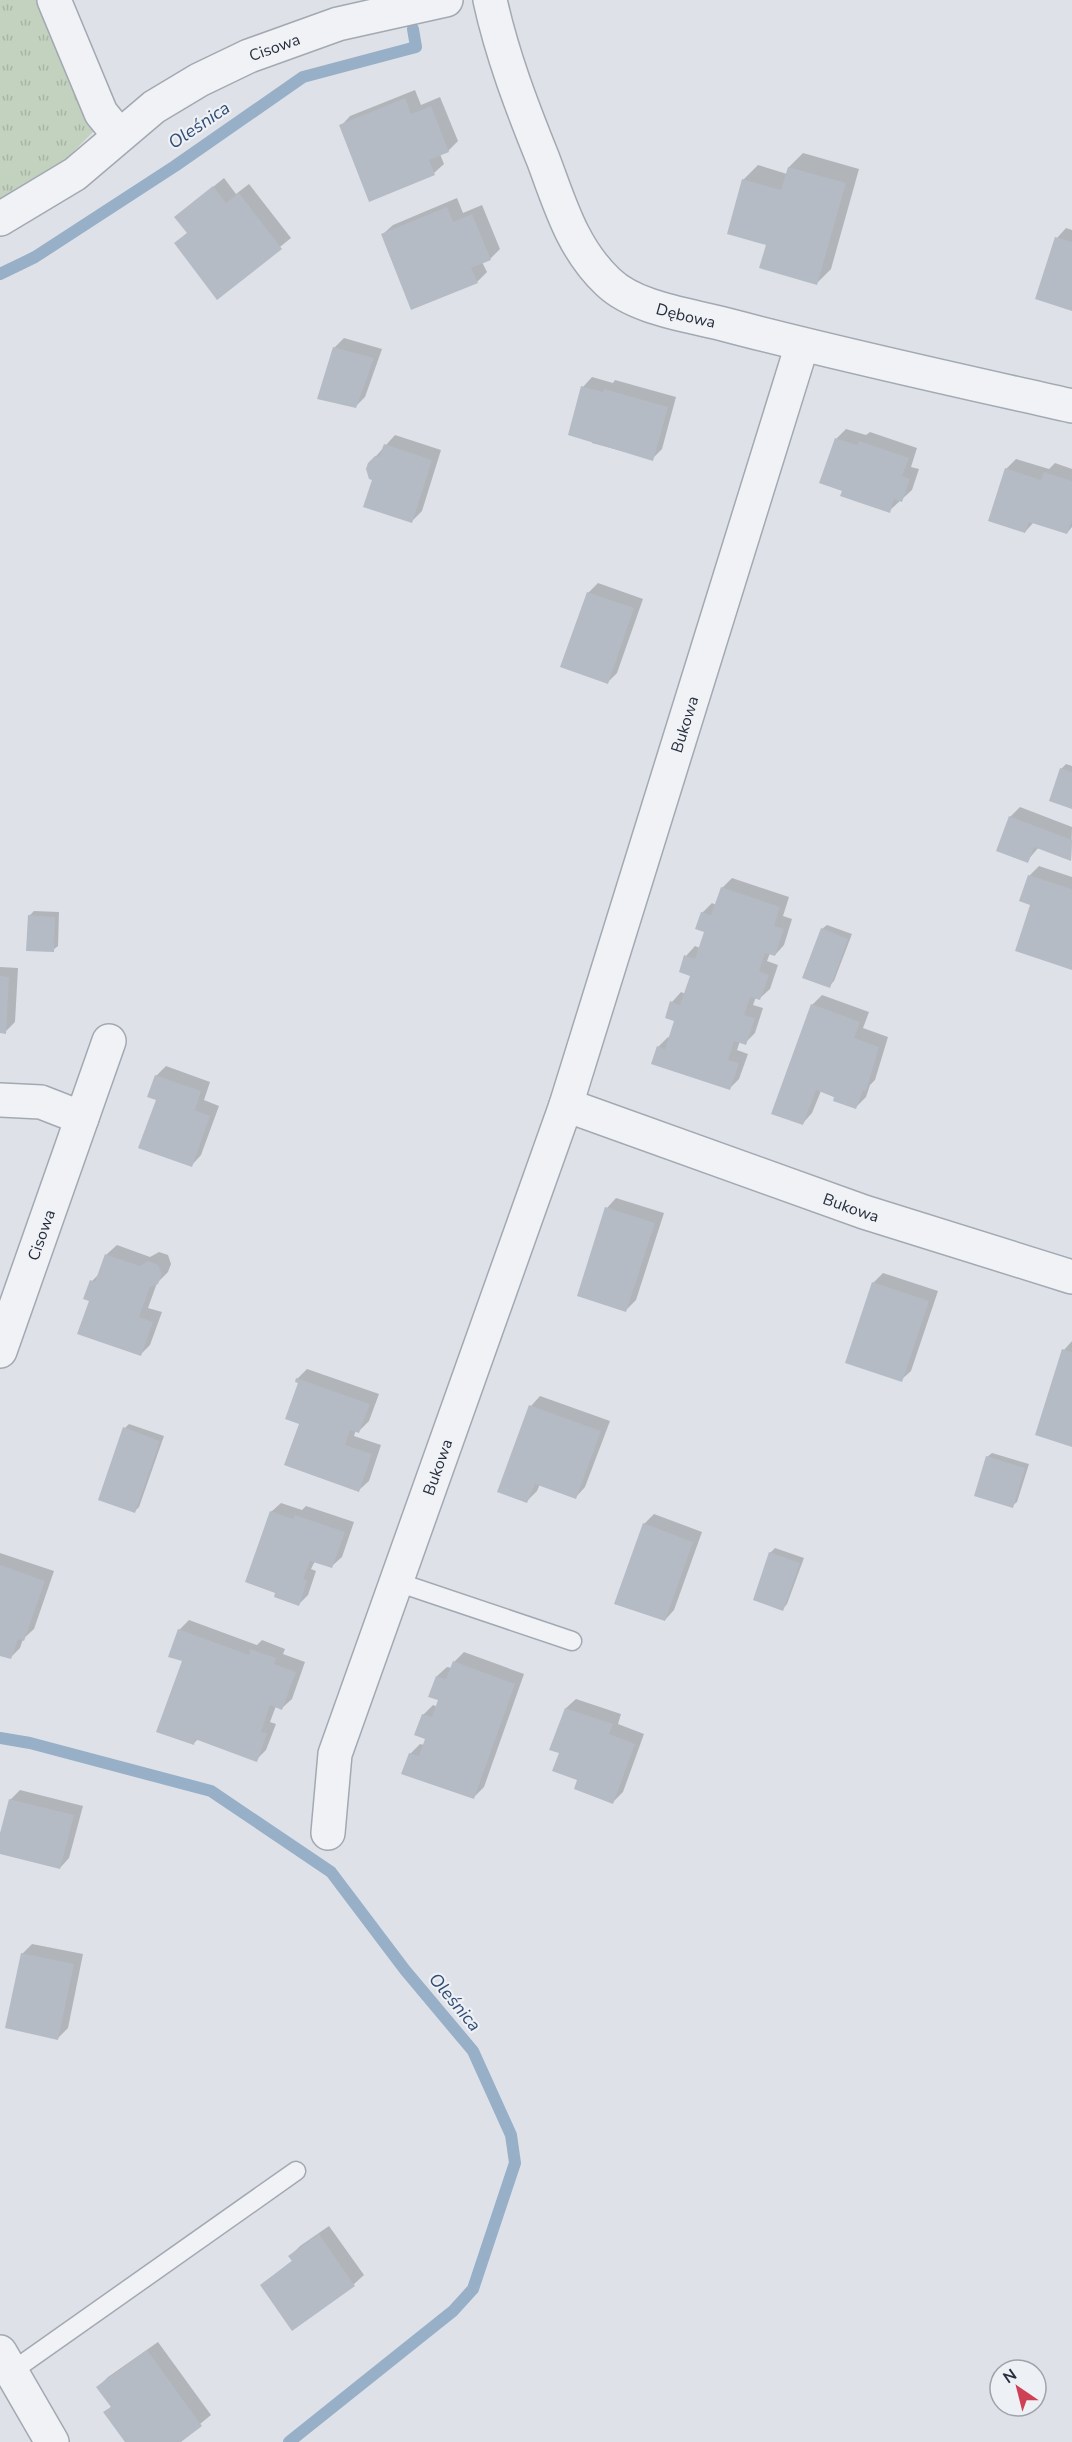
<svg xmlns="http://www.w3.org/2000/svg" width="1072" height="2442" font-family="'Nunito Sans',sans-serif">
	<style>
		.grass { fill: url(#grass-tufts) }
		.shadow { fill: #0003 }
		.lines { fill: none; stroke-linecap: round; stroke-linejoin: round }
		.stream { stroke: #98afc8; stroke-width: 12 }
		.building { fill: #b5bbc4 }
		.lane-casing { stroke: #a3a9b2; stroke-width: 21 }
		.street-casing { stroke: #a3a9b2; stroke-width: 36 }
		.lane { stroke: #f0f2f6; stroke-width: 18 }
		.street { stroke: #f0f2f6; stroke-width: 33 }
		.labels { text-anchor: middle; stroke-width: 4.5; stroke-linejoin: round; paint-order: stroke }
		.street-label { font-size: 16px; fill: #272f3e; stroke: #edf0f5 }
		.water-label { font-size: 18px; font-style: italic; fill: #314d72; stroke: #edf0f5 }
	</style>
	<defs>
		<pattern id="grass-tufts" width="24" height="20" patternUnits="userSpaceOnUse" patternTransform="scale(1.5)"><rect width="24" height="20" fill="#c3d1bf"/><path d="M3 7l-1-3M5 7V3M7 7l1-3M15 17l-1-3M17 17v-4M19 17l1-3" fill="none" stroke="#a8b4a5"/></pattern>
	</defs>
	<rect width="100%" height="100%" fill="#dee2e8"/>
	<path class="grass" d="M0 0H40L96 129 50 175 0 201Z"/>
	<path class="shadow" d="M415 90 421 105 440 97 458 141 448 151 440 154 444 164 434 173 341 126 350 116Z
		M803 153 859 169 831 269 817 283 768 244 743 180 758 165 787 174 789 167Z
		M224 178 236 194 249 184 291 238 217 298 176 244 188 232 176 217Z
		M457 198 463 213 482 205 500 249 490 259 482 262 487 272 477 282 383 234 393 225Z
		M1066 228 1072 230V309L1057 238Z
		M344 338 382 349 365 397 355 407 334 348Z
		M592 377 613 383 615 380 676 397 662 449 652 459 592 443 583 387Z
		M846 429 866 435 870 432 917 448 911 467 919 469 912 490 889 511 844 490 821 482 837 438Z
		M395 435 441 450 422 511 412 521 369 464Z
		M1016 459 1049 469 1055 463 1072 469V527L1067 533 1034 522 1025 532 1006 469Z
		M598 583 643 599 617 673 607 683 588 593Z
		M1066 764 1072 766V807L1061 769Z
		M1020 807 1072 827 1071 860 1039 847 1027 861 1010 817Z
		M1039 866 1072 877V969L1032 904 1021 900 1030 875Z
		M732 878 789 897 783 916 792 919 784 945 775 955 770 953 767 961 778 965 770 989 760 998 756 997 753 1005 763 1008 755 1033 745 1043 740 1041 737 1050 748 1054 739 1079 729 1089 658 1047 668 1037 670 1038 676 1020 672 1002 681 992 686 994 692 975 686 956 695 946 700 948 705 931 702 913 712 903 716 905 722 888Z
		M34 911 59 912 58 946 53 950 29 916Z
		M827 925 852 934 834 981 829 986 822 929Z
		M0 967 18 968 15 1022 5 1032H0Z
		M822 995 869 1012 863 1028 888 1037 875 1080 870 1085 866 1097 856 1107 821 1091 812 1113 803 1123 812 1005Z
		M166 1066 210 1082 204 1100 219 1106 201 1155 192 1165 157 1099 156 1076Z
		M616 1198 664 1213 636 1300 626 1310 607 1208Z
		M117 1245 150 1257 159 1252 168 1255 171 1264 168 1272 157 1283 148 1308 162 1312 150 1345 140 1355 91 1300 92 1281 100 1273 107 1254Z
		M883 1273 938 1291 911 1371 901 1380 847 1362 874 1282Z
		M1072 1341V1445L1064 1350Z
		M307 1369 379 1394 369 1421 359 1431 356 1430 354 1436 381 1445 369 1481 359 1490 297 1379Z
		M540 1396 610 1421 585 1487 576 1497 540 1484 537 1491 527 1501 531 1406Z
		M129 1424 164 1436 139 1507 135 1511 125 1428Z
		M992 1453 1029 1464 1017 1502 1012 1506 987 1457Z
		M281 1503 302 1510 306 1506 354 1522 342 1557 332 1566 315 1561 311 1569 316 1571 308 1595 299 1604 271 1512Z
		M654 1514 702 1532 674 1610 665 1620 644 1524Z
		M775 1548 804 1558 787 1604 783 1609 770 1553Z
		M0 1553 54 1571 34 1629 23 1639 20 1648 10 1658 0 1654Z
		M189 1620 257 1645 262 1640 285 1649 283 1654 305 1662 292 1699 282 1708 276 1706 270 1722 276 1724 266 1750 256 1760 198 1739 193 1744 179 1630Z
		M464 1652 524 1674 484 1787 474 1797 410 1754 420 1744 424 1745 427 1738 423 1715 433 1705 438 1707 440 1699 437 1676 447 1667 452 1668 454 1662Z
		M576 1699 621 1714 618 1724 644 1734 623 1792 613 1802 579 1779 560 1752 551 1749 566 1708Z
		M20 1790 83 1806 69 1858 60 1868 0 1852V1839L10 1800Z
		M32 1944 83 1954 68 2028 58 2038 22 1954Z
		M329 2226 364 2275 354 2284 292 2328 261 2285 293 2260 290 2256 300 2246Z
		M158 2342 211 2415 178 2442H127L105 2412 112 2406 98 2387 108 2377Z"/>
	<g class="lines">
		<path class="stream" d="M0 274 35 257 175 166 303 77 416 47 413 29
			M0 1738 30 1743 211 1791 331 1872 405 1970 473 2051 511 2135 515 2163 473 2289 453 2311 289 2442"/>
	</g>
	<path class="building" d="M405 98 411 114 431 106 449 152 429 160 435 175 369 202 339 125Z
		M788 167 846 183 817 285 759 268 766 245 727 234 742 179 781 190Z
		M213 186 226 203 239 193 282 249 217 300 174 243 187 233 174 217Z
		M447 207 453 222 472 214 491 260 471 268 478 283 411 310 381 234Z
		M1055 237 1072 242V311L1035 299Z
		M333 347 374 358 356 408 317 399Z
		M581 386 603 392 604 389 668 407 653 461 568 435Z
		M835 438 857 445 859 441 909 458 902 476 910 479 902 502 894 499 890 513 840 496 842 491 819 483Z
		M384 444 432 460 412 523 363 507 372 480 369 479 366 469 368 463 375 456 379 457Z
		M1005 468 1041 480 1044 472 1072 481V520L1067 534 1029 522 1025 533 988 521Z
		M587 592 634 608 608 684 560 667Z
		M1060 768 1072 772V809L1049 801Z
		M1009 816 1072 840 1071 861 1034 847 1028 863 996 851Z
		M1028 875 1072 889V970L1015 951 1030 905 1019 901Z
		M721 887 780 907 774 926 784 929 775 956 765 953 759 971 769 975 760 1000 750 997 744 1015 755 1018 746 1045 734 1041 728 1060 739 1063 730 1090 651 1064 657 1046 665 1049 674 1021 665 1018 670 1001 680 1005 690 976 679 972 684 955 695 959 704 932 695 929 701 912 711 915Z
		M28 915 55 917 54 952 26 951Z
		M821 928 848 939 830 988 802 978Z
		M0 976 9 977 6 1034 0 1033Z
		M811 1004 860 1022 854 1038 879 1047 866 1091 863 1090 856 1109 833 1101 834 1097 816 1090 803 1125 771 1114Z
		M155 1075 201 1091 195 1110 210 1116 192 1167 138 1148 156 1100 147 1097Z
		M605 1207 655 1223 626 1312 577 1296Z
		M105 1254 140 1266 148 1261 158 1265 162 1274 158 1284 150 1287 139 1317 153 1322 141 1356 77 1334 89 1301 83 1299 90 1280 95 1282Z
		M872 1282 929 1301 902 1382 845 1363Z
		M1062 1349 1072 1352V1447L1035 1435Z
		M296 1378 370 1404 359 1433 350 1430 345 1445 372 1454 359 1492 284 1465 299 1424 285 1419 298 1383 295 1382Z
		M529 1405 601 1431 576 1499 535 1484 527 1503 497 1492Z
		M123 1427 160 1441 135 1513 98 1500Z
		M986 1456 1025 1468 1013 1508 974 1496Z
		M270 1511 293 1519 295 1515 345 1532 332 1568 310 1561 303 1579 307 1581 299 1606 274 1597 275 1593 245 1582Z
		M643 1523 693 1542 665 1621 614 1604Z
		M769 1552 800 1563 783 1611 753 1600Z
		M0 1565 45 1581 24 1641 18 1639 11 1659 0 1656Z
		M178 1629 249 1655 250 1649 276 1658 274 1664 296 1672 282 1710 270 1705 261 1732 267 1733 257 1762 195 1739 194 1745 156 1732 182 1661 168 1657Z
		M453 1661 515 1684 474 1799 401 1774 409 1753 419 1756 425 1739 414 1735 422 1714 432 1717 438 1700 428 1697 436 1676 446 1679Z
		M565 1708 613 1724 609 1734 635 1744 613 1804 574 1789 577 1780 552 1771 559 1753 549 1750Z
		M9 1799 74 1815 60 1869 0 1854V1833Z
		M21 1953 74 1964 58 2040 5 2028Z
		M319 2234 355 2286 292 2331 260 2285 292 2261 288 2256Z
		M147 2350 202 2426 181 2442H125L103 2412 111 2407 96 2387Z"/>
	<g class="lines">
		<g class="lane-casing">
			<path id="lane" d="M397 1582 572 1641
				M11 2372 296 2171"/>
		</g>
		<g class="street-casing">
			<g id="street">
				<path d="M54 0 101 113 119 135"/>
				<path id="s1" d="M490 0C502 55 522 107 543 159 560 204 572 248 608 282 636 309 690 315 727 325 841 355 957 380 1072 406"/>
				<path id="s2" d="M0 219 75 174 154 107 199 80 249 56 338 24 446 0"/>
				<path d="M0 1100 41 1102 82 1118"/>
				<path id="s3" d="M566 1105 864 1212 1072 1277"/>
				<path id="s4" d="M0 1351 109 1041"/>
				<path id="s5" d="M328 1833 335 1754 566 1105 802 345"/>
				<path d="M0 2352 52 2442"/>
			</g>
		</g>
		<use href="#lane" class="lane"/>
		<use href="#street" class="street"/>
	</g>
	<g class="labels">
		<g class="street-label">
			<text dy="6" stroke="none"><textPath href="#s2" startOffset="326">Cisowa</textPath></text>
			<text dy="6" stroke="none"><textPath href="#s1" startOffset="394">Dębowa</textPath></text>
			<text dy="6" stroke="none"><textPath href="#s5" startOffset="1167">Bukowa</textPath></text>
			<text dy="6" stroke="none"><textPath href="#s3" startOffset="303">Bukowa</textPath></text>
			<text dy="6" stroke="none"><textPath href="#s4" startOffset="123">Cisowa</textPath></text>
			<text dy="6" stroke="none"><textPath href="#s5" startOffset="384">Bukowa</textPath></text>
		</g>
		<g class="water-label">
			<text transform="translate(199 125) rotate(-34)" y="6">Oleśnica</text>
			<text transform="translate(455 2002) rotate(50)" y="6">Oleśnica</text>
		</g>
	</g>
	<g transform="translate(1018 2388) rotate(325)"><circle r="28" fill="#edf0f5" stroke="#9ea3ac" stroke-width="1.5"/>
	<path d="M0-4.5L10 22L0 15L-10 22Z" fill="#ce4155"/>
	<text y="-9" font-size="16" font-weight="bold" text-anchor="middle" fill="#272f3e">N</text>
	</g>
</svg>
